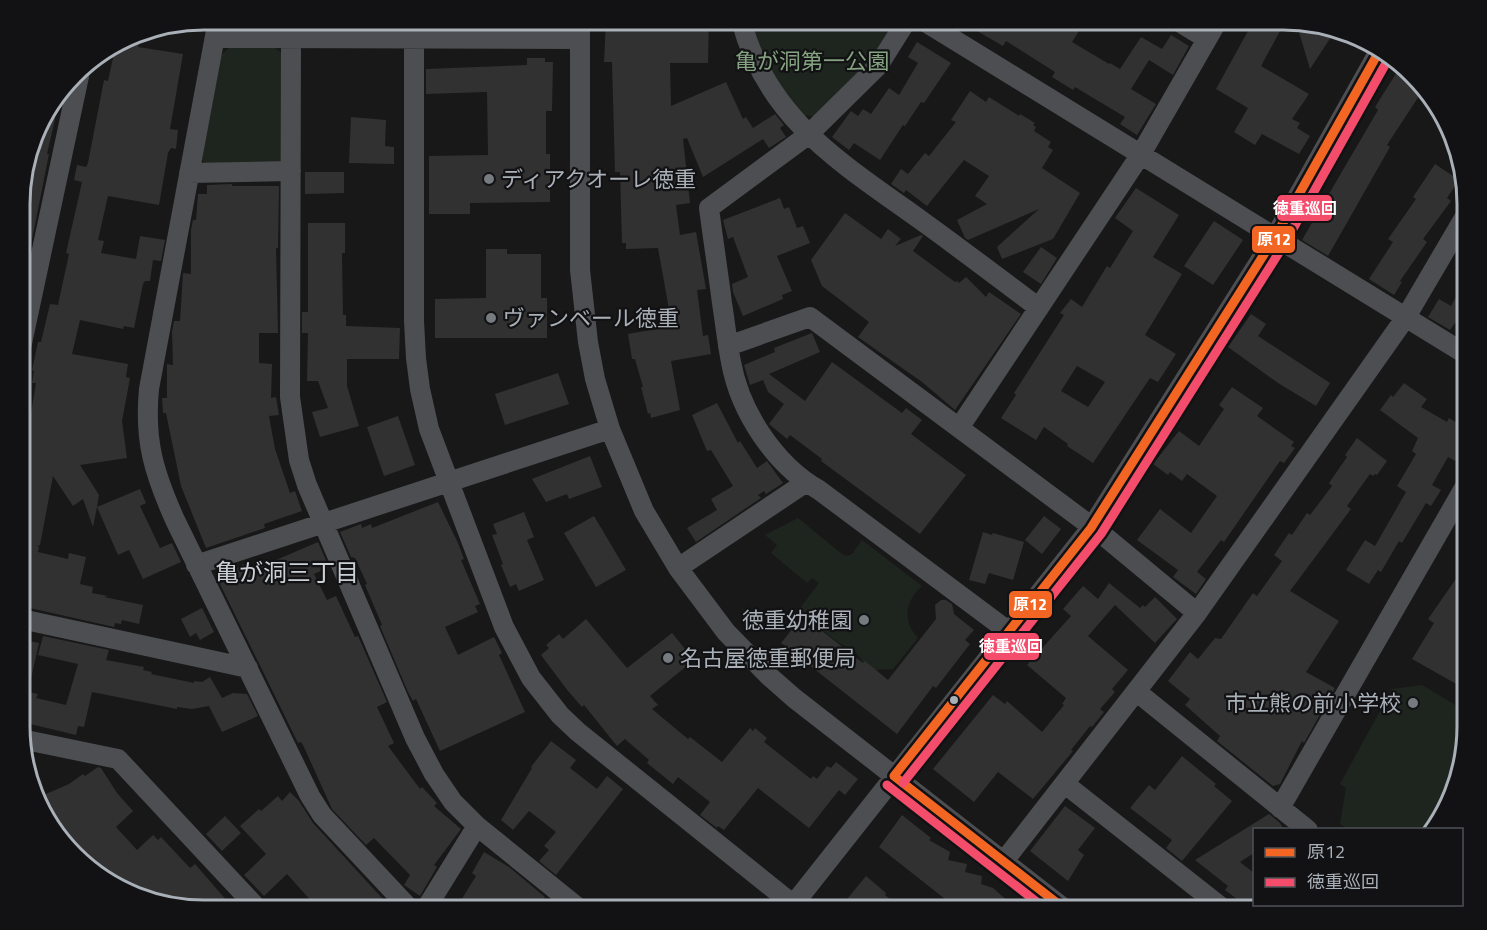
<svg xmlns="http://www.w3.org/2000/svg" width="1487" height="930" font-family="'Titillium Web','Noto Sans JP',sans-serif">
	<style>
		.green { fill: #1e251e }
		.building { fill: #313132; fill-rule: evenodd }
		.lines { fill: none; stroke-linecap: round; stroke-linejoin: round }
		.minor { stroke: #4c4e51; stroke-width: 20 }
		.bus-1-casing { stroke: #121214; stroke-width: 14 }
		.bus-2-casing { stroke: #121214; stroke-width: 14 }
		.bus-1 { stroke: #f26522; stroke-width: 9 }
		.bus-2 { stroke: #f44d6c; stroke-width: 9 }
		.poi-dot { fill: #767b80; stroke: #121214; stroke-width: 2 }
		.bus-dot { fill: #a9b0b8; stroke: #121214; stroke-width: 2 }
		.labels { text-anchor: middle; stroke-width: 4.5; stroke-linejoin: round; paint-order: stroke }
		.park-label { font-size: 22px; fill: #85a380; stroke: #121214 }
		.poi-label { font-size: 22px; fill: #a9b0b8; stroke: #121214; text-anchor: start }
		.neighbourhood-label { font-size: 24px; fill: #cacfd4; stroke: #121214 }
		.rim { fill: none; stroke: #a9b0b8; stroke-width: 3 }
		.line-badge { stroke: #121214; stroke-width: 2 }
		.badge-label { font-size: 16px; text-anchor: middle; font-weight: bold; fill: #fff }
	</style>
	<rect width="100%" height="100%" fill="#181818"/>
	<path class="green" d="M750 20H890L892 27 871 62 816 117 804 115 784 94 765 61Z
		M230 47 275 48 283 54 282 161 276 165H206L201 158 221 55Z
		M798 518 842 554 847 556 852 554 862 540 922 586C905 601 902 621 918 638L893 669 873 670 864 663 855 651 839 643 798 611 819 583 812 578 807 583 771 553 777 545 765 535Z
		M1422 685 1467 712V738L1437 828 1347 829 1340 824 1346 788 1340 784 1392 689Z"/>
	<path class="building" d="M606 20H709L708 63H670L671 106 726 82 743 119 746 117 753 128 775 114 784 125 780 128 786 137 769 148 763 139 703 177 687 138 683 139 690 203 676 205 680 235 696 232 706 289 697 290 703 336 708 335 711 354 671 361 680 410 651 418 650 413 648 414 641 387H643L635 359H632L628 334 672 326 658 248 626 249V243H622L620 172H615L612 62H604Z
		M958 20H1086L1072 42 1109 64 1110 63 1120 69 1141 37 1162 49 1171 35 1189 46 1173 75 1149 60 1131 89 1156 104 1137 135 1120 124 1125 117 1075 87 1073 90 1052 77 1055 72 1006 41 1003 46Z
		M1254 20H1286L1261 66 1309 94 1292 119 1300 123 1297 128 1310 136 1299 154 1262 134 1255 145 1234 132 1248 108 1216 89Z
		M1296 22 1337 28 1310 69Z
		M141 32 138 47 183 54 170 129 178 130 176 149 171 148 168 153 159 205 108 196 98 240 104 241 101 253 136 259 140 236 165 240 161 261 153 260 150 281H145L143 284 134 328 124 326 123 329 80 320 72 354 128 364 126 377 130 378 122 421 127 458 80 465 99 495 97 507 140 489 146 503 140 506 160 548 172 543 181 562 143 579 129 550 118 555 97 507 93 527 83 499 73 506 53 476 40 545 37 546 39 547 38 552 68 559 69 553 86 557 80 584 93 587 92 593 108 596 104 597 143 605 139 624 122 620 121 624 115 623 114 627 21 606V464L27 434H23L28 412 31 413 36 383H32L34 371 32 370 38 342H41L50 304 58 305 69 254 66 253 82 182 74 180 77 165 86 167 88 163 104 80 108 81 116 44 134 33Z
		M917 42 951 63 924 103 921 102 905 126 903 125 880 160 854 143 849 150 832 137 851 111 858 116 863 109 871 114 889 88 899 95 918 63 908 57Z
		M527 58H545V62H553L552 111H546V154H550V202L470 203V214H429V156L488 155 487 92 426 94V69L527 65Z
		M1397 72 1423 90 1387 145 1390 147 1328 256 1302 240 1378 110 1375 107Z
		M970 91 986 102 989 97 1019 116 1020 114 1035 123 1033 125 1036 127 1034 131 1051 142 1048 147 1053 150 1042 168 1080 193 1053 239 1002 259 997 247 1039 209 968 240 965 238 957 220 987 204 975 196 989 176 964 160 927 206 906 190 904 193 891 184 901 169 908 174 925 153 929 156 956 122 951 120Z
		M61 93 47 154H49L29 255H21V180L39 122Z
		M351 117 386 120 385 146 394 147V164L349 163Z
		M1435 164 1459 180 1447 198 1451 201 1423 239 1427 242 1400 281 1402 282 1394 295 1369 279 1393 242 1388 239 1416 199 1413 197Z
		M305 172H344V193L305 194Z
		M232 184V186H279L278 248H276L278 333H259V363L272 364 271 398 276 397 279 415 269 416 275 449 290 493 295 491 302 511 264 524 265 528 206 548 181 486 166 413H163L162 398H167V364L173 365 172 332 174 321H180L183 273 191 274V230L193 220H196L198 194H207V185Z
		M1136 188 1179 215 1153 257 1182 274 1145 335 1176 354 1158 382 1150 378 1093 463 1067 446 1068 444 1044 427 1036 440 1001 418 1016 395 1014 393 1064 315 1060 313 1071 299 1082 307 1107 266 1110 268 1133 231 1115 218ZM1077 366 1105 382 1088 407 1061 391Z
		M780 198 784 209 789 207 797 228 803 226 810 243 777 256 792 291 782 295 783 299 743 316 733 292 732 284 748 277 733 237 728 239 723 220Z
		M845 213 881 239 888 229 901 239 895 246 921 235 923 236 913 251 955 282 957 281 959 283 966 277 986 297 989 292 1021 314 955 410 922 382 858 337 869 322 822 286 811 260Z
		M1214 221 1243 240 1213 285 1184 266Z
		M308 223H345V253H342L343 315H346V326L400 328 399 359H347V386L359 426 320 437 312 412 328 408 318 381H307L308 333H302V312H308Z
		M1041 247 1057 258 1041 284 1023 272Z
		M486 249H507V254H541V298H547V338H435V299L486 298Z
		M1467 277V330L1455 323 1450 330 1428 317 1439 299 1451 306Z
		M1251 314 1266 324 1258 336 1330 383 1316 406 1278 383 1228 347Z
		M812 333 820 352 769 374 805 401 832 362 902 413 906 408 922 420 911 434 966 475 920 534 821 461 822 459 790 435 787 439 769 424 784 404 768 392 763 380 750 385 744 365 775 352 774 348Z
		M558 373 569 404 505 425 495 394Z
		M1404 383 1427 399 1421 407 1447 422 1449 418 1467 429V440L1455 461 1448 457 1432 485 1441 490 1431 506 1426 503 1402 543 1399 541 1381 572 1378 570 1369 584 1346 570 1365 540 1375 546 1406 492 1397 486 1416 454 1412 451 1418 438 1380 410 1391 395 1393 397Z
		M1232 387 1263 408 1257 416 1294 442 1291 446 1295 448 1284 463 1280 461 1224 542 1221 540 1197 572 1206 579 1196 594 1173 577 1178 570 1137 540 1160 509 1191 533 1217 496 1187 474 1182 481 1170 472 1168 475 1153 464 1179 431 1199 446 1224 409 1219 405Z
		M717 403 738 443 740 441 757 468 767 461 783 483 766 494 764 491 758 495 761 498 696 542 687 528 717 510 711 499 733 486 711 450 707 451 692 415Z
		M398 416 415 465 384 476 367 427Z
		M1357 438 1387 461 1377 475 1375 474 1373 476 1370 474 1347 506 1351 509 1290 591 1339 621 1306 672 1335 688 1304 743 1302 741 1280 784 1273 786 1217 741 1220 736 1185 705 1190 699 1168 681 1190 652 1198 659 1215 638 1221 639 1253 593 1257 596 1282 561 1274 555 1289 533 1292 535 1307 513 1310 515 1332 486 1329 483 1347 457 1345 455Z
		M590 456 602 487 569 499 567 494 546 502 532 479Z
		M438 502 458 543 464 559 461 560 480 604 475 606 478 612 445 627 458 655 494 637 502 653 499 655 525 712 440 751 416 699 413 701 408 692 380 626 382 625 365 585 367 584 355 558 351 557 340 532 361 524 362 528 371 524 372 528Z
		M524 512 534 537 527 540 544 580 519 591 516 584 510 587 501 565 503 564 492 535 497 534 493 524Z
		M594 516 626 570 596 587 564 533Z
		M1044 516 1061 529 1042 554 1025 540Z
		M983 532 992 535 993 533 1024 542 1013 580 989 573 985 584 969 580Z
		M318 542 329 567 314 574 327 600 336 596 355 637 358 636 387 702 377 707 394 743 388 746 420 789 422 787 437 803 434 806 461 829 434 865 437 867 420 896 404 885 410 875 374 838 366 845 332 809 303 745 301 742 298 743 217 578 244 564 248 572Z
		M1467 563V690L1412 659 1434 623 1428 619Z
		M1109 583 1140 608 1143 605 1145 607 1155 597 1177 619 1155 643 1115 605 1088 636 1128 670 1112 689 1115 692 1100 709 1104 712 1092 727 1090 726 1071 750 1073 751 1033 799 998 772 974 802 933 769 993 695 1005 704 1007 701 1042 732 1064 705 1062 704 1066 698 1027 665 1071 616 1063 609 1083 586 1098 599Z
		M941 600H946L952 604 954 614 974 630 965 640 970 644 936 688 933 686 897 734 804 661 800 665 788 656 792 651 781 643 803 616 863 663 865 661 888 680 936 619 935 605Z
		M202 608 214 632 200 640 196 633 190 637 181 619Z
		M586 619 627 668 672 633 694 660 650 696 658 705 652 709 688 739 690 737 722 762 750 728 753 731 755 728 767 738 764 742 811 779 813 776 817 779 827 766 831 768 836 762 858 779 845 795 839 790 809 828 758 788 724 830 718 826 717 828 700 815 710 802 678 777 673 784 647 763 649 760 625 739 617 746 584 705 582 707 568 691 541 655 549 648 546 645 559 634 563 639Z
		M43 636 109 650 106 660 144 667 143 670 152 672 151 674 194 683V681L202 682 210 677 222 698 233 693 247 694 258 716 222 732 209 706 192 709 177 707V709L92 692 84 727 78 726 76 735 30 724 29 728 21 727V639L39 643 28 692 38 694 36 698 66 705 78 664 38 655Z
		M551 741 576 760 570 768 597 789 607 776 623 789 556 875 539 861 549 850 544 846 556 832 529 811 513 830 501 820 532 768 531 767Z
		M1182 756 1216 784 1214 786 1232 801 1182 861 1166 848 1172 840 1130 808 1149 785 1155 790Z
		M98 767 101 768 117 793 133 811 116 827 137 850 153 835 158 840 161 837 190 868 195 864 235 910H204L145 901 102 880 75 853 65 832 58 836 50 828 39 797 69 784 83 774 85 776Z
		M290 792 299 801 313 823 393 910H305L313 903 287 874 264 896 244 875 266 854 240 826 259 809 261 811 278 796 282 801Z
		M1065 806 1095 828 1078 850 1084 855 1068 881 1030 851Z
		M1269 814 1280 823 1284 830H1254V853L1240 862 1254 873V910H1251L1225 890 1228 886 1195 860Z
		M902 815 931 838 929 840 950 852 948 860 967 864 965 872 982 876 981 884 993 888 1018 910H959L879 847Z
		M225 816 241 833 222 851 206 834Z
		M484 852 509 867 545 897 537 910H455L476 876 472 873Z
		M866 876 886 893 885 895 903 910H838Z"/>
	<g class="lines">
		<path class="minor" d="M218 20 149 389C144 441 154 473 175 520L310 796 322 815 411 910
			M414 20V321L416 358 420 389 429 429 504 627 531 678 560 715 578 732 800 910
			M580 20V270L588 342 595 379 610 429 644 511 678 568 726 632 769 676 794 698 1066 910
			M741 20C767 120 843 164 922 221 961 249 1000 279 1039 308
			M907 20 878 66 808 135 709 208C713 239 718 271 722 303 725 322 727 342 731 362 740 412 775 465 819 490L1008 631
			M922 20 1467 355
			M1176 20 1207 39
			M216 38 579 39
			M291 39 290 397 299 460 307 485 415 738 434 774 453 802 477 826 581 910
			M189 173 291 171
			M728 346 810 317 1103 535 1197 613
			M21 348 81 67
			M959 428 1141 154 1218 20
			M196 565 610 429
			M678 568 805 483
			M21 619 248 668
			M1137 692 1308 830
			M21 739 118 759 259 910
			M1065 784 1225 910
			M1280 808 1467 483
			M1004 861 1197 613 1406 317 1467 213
			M793 905 1091 528 1275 237 1381 48
			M425 910 477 826"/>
		<g class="bus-1-casing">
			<path id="bus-1" d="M894 776 1091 528 1275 237 1381 48
				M894 776 1066 910"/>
		</g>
		<g class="bus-2-casing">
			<path id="bus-2" d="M903 783 1101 534 1285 243 1390 56
				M887 785 1047 910"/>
		</g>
		<use href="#bus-1" class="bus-1"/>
		<use href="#bus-2" class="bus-2"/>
	</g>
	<g class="poi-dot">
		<circle cx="489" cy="179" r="6"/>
		<circle cx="491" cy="318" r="6"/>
		<circle cx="864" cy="620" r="6"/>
		<circle cx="668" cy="658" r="6"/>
		<circle cx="1413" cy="703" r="6"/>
	</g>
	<circle class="bus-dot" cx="954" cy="700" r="5"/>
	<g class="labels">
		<g class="park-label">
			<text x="812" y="69">亀が洞第一公園</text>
		</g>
		<g class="poi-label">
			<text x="501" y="187">ディアクオーレ徳重</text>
			<text x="503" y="326">ヴァンベール徳重</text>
			<text x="852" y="628" text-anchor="end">徳重幼稚園</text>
			<text x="680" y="666">名古屋徳重郵便局</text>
			<text x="1401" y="711" text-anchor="end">市立熊の前小学校</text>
		</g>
		<g class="neighbourhood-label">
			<text x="287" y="581">亀が洞三丁目</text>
		</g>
	</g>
	<path d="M0 0H1487V930H0ZM204 30H1283A174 174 0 0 1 1457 204V726A174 174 0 0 1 1283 900H204A174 174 0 0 1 30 726V204A174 174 0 0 1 204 30Z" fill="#121214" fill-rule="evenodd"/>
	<path class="rim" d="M204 30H1283A174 174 0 0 1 1457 204V726A174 174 0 0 1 1283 900H204A174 174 0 0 1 30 726V204A174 174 0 0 1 204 30Z"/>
	<g class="line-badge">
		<rect x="1276" y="194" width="57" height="28" rx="6" fill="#f44d6c"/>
		<rect x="1251" y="225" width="45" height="29" rx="6" fill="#f26522"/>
		<rect x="1008" y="590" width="45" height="29" rx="6" fill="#f26522"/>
		<rect x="983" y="632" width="57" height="29" rx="6" fill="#f44d6c"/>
	</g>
	<g class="badge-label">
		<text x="1305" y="214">徳重巡回</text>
		<text x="1274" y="245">原12</text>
		<text x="1030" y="610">原12</text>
		<text x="1011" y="652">徳重巡回</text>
	</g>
	<rect x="1253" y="828" width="210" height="78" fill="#121214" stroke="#4e5156" stroke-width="1.5"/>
	<rect x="1265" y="848" width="30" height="9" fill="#f26522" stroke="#4e5156" stroke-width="1.5"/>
	<text x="1307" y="858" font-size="18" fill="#a9b0b8">原12</text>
	<rect x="1265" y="878" width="30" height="9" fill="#f44d6c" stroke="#4e5156" stroke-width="1.5"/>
	<text x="1307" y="888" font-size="18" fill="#a9b0b8">徳重巡回</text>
</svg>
